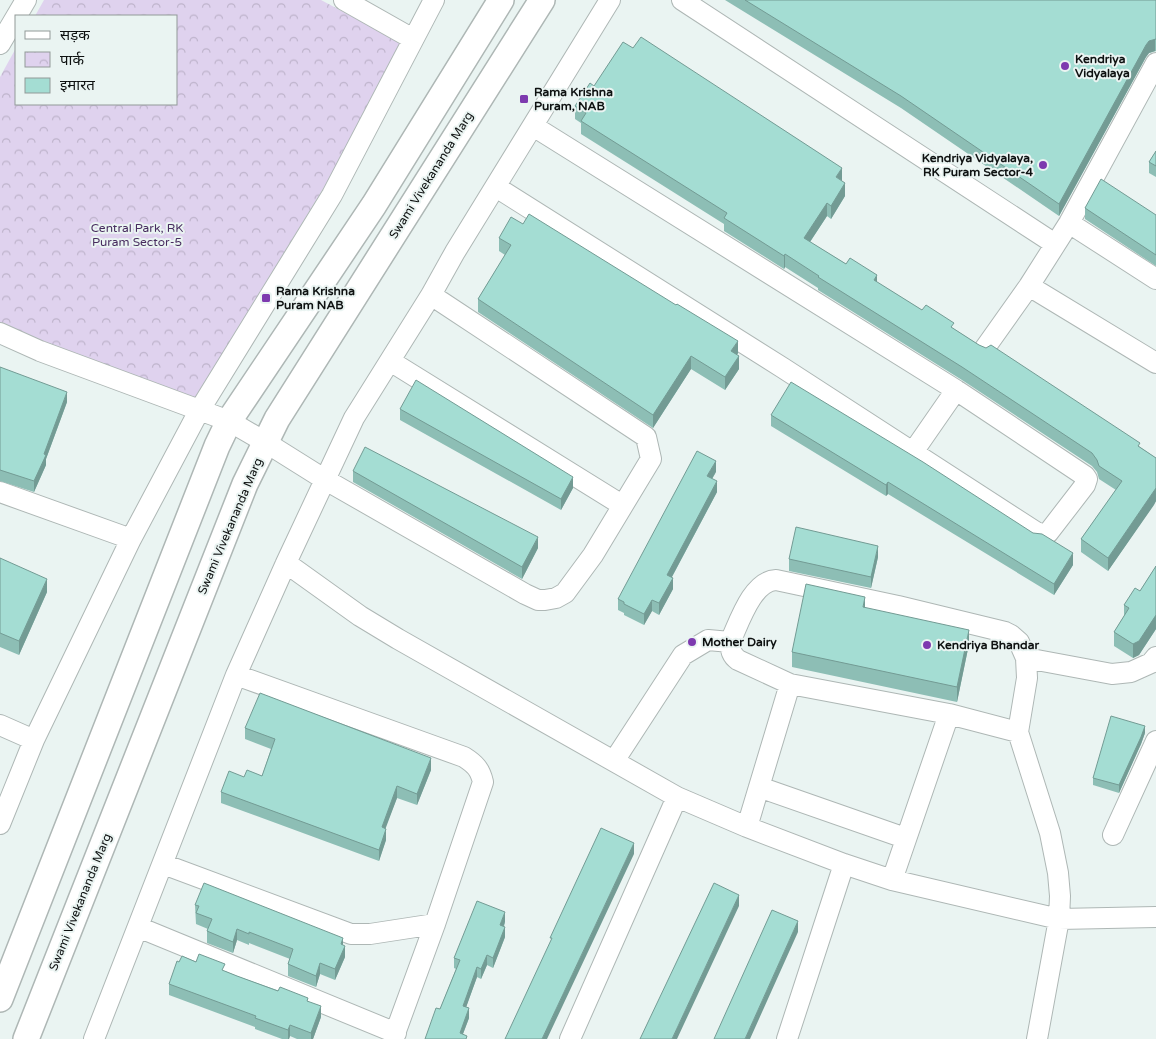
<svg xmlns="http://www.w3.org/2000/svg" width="1156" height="1039" font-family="'Varela Round','Noto Sans Devanagari',sans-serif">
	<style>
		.park { fill: url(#park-crowns) }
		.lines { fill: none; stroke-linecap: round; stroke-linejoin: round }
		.minor-casing { stroke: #aeb7b5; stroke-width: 22 }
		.tertiary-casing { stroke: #aeb7b5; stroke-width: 28 }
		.minor { stroke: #fff; stroke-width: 20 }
		.tertiary { stroke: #fff; stroke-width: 25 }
		.wall { fill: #8dbeb5 }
		.shaded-wall { fill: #739b94 }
		.building { fill: #a4ddd3; stroke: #739b94 }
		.poi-dot { fill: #7d3aaf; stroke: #eaf4f2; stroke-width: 2 }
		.labels { text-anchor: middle; stroke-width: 4; stroke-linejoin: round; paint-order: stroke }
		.poi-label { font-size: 12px; font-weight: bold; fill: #0e1111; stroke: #eaf4f2; text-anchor: start }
		.street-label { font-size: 12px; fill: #0e1111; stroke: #eaf4f2 }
		.park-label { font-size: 12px; fill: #472c5f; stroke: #eaf4f2 }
	</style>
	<defs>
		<pattern id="park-crowns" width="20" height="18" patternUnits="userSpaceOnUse" patternTransform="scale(1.25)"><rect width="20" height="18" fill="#dfd2ee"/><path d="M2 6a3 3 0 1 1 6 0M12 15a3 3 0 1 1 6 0" fill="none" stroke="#beb3cb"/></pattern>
	</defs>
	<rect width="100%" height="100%" fill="#eaf4f2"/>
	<path class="park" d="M44 0H321L407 46 376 102 190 407 0 324V77L16 48V104H176V16H35Z"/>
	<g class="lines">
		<g class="minor-casing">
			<path id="minor" d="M344 0 413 39
				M682 0 1055 244
				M0 44 26 0
				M496 187 783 368 1039 534 1048 533 1085 485 1087 479 1085 476 956 390 533 126
				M1069 223 1156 279
				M1029 286 1156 363
				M0 333 40 351 229 421 265 442 324 479 525 594 538 600H545L556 598 565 593 593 555 651 459 646 437 431 295
				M985 348 1029 286 1069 223 1156 63
				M390 361 622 505
				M913 452 956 390
				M0 492 131 539
				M286 563 360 616 398 639 677 797 747 827 844 864 892 880 1059 919 1156 917
				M1026 658 1112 674 1131 672 1151 663 1156 657
				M236 675 464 757C475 764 480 769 483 782L435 924 393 1039
				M0 725 34 740
				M1018 732 949 714 790 684 738 660C731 655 731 650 730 642 739 623 752 581 776 580L898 606 1005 632 1011 635 1019 642 1026 658 1027 678 1018 732 1050 833 1058 873 1060 896 1059 919 1037 1039
				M614 761 683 655 708 640 730 642
				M759 787 905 838
				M0 824 34 740 131 539 199 411 332 195 434 0
				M747 827 790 684
				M1113 835 1156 741
				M163 864 351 934H370L435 924
				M892 880 949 714
				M138 927 396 1033
				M94 1039 236 675 286 563 354 418 431 295 455 252 610 0
				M570 1039 677 797
				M787 1039 844 864"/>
		</g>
		<g class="tertiary-casing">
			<path id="tertiary" d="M0 999 217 446 229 421 374 205 501 0
				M26 1039 245 484 277 419 542 0"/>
		</g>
		<use href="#minor" class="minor"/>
		<use href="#tertiary" class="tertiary"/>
	</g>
	<path class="wall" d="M725 0H1156V51L1149 53 1146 57 1059 216 901 108Z
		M594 86 842 181 845 196 831 219 827 216 810 242 922 310 954 329 979 345 1140 447 1156 458V501L1108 571 1081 552V539L1116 490 1099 479 1097 472 1092 466 962 380 818 290V288L785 267 784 269 724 231V224L581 134V123L575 119V106Z
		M1156 151V177L1149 173V162Z
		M1085 208 1156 215V266L1085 219Z
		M499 238 738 353 737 355 739 369 725 390 691 369 653 428 478 312V299L505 255 499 251Z
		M0 367 67 402 46 459V465L34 492 0 481Z
		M400 409 573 488 561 510 400 420Z
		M771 415 1033 533 1073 565 1054 595 888 494 886 496 771 426Z
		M353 471 538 548 522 579 353 482Z
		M716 472 712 479 717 492 672 577 673 589 659 615 652 611 644 625 624 615V613L618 610V599Z
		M1156 555V629L1139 655 1133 658 1114 646V632L1124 616V605L1140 591 1156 566Z
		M878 557 871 588 789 571V559Z
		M0 558 47 592 19 655 0 647Z
		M865 608 969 644 957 702 792 667V652Z
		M245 728 431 770 417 805 397 798 385 828 386 840 379 861 221 803V792L244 777 262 776 271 749 245 739Z
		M1145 733 1141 744 1119 793 1093 785V778Z
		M195 905 343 945 345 957 335 980 320 974 316 987 288 976V964L290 959 249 943V945L237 940 233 953 207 943V931L208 929 196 924Z
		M505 922 504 927 505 937 493 968 487 965 481 979 477 977 466 1007 469 1018 463 1034 467 1039 440 1009 456 969 454 968V958Z
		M225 971 237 976 308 1001 321 1017 313 1039H297L290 1036 289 1039H282L255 1029V1027L169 995V984Z"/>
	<path class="shaded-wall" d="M1155 39V51L1149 53 1146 57 1059 216V204L1146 45 1149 41Z
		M842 168V181L836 177Z
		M845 183V196L831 219V206Z
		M827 203V216L804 251V238Z
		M785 254V267L784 269V256Z
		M877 275V288L874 280Z
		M738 341V353L731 364V351Z
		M691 356V369L653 428V415Z
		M739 356V369L725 390V377Z
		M67 392V402L46 459V465L34 492V481Z
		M716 461V472L707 487V476Z
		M573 477V488L561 510V499Z
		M717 481V492L667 586V575Z
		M888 482V494L886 496V485Z
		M1156 488V501L1154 505 1108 571V558Z
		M538 537V548L522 579V567Z
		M878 546V557L871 588V577Z
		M1073 553V565L1054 595V584Z
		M673 578V589L659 615V603Z
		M47 579V592L19 655V641Z
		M865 597V611L863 607Z
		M652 600V611L644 625V614Z
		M1156 615V629L1139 655 1133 658V644Z
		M969 630V644L957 702V687Z
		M1145 726V733L1141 744 1119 793V785Z
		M431 758V770L417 805V794Z
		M397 786V798L382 838V827Z
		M386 829V840L379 861V850Z
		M634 843V854L547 1039H542Z
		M739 895V906L677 1039H672Z
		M505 912V922L500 935V925Z
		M798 921V932L750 1039H745Z
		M505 927V937L493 968V958Z
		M237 929V940L233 953V942Z
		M343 938V949L345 946V957L335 980V969L341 944Z
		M487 955V965L481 979V969Z
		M320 963V974L316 987V976Z
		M477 967V977L463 1016V1006Z
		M321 1006V1017L313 1039H311V1033Z
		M469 1008V1018L461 1039 460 1033Z
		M290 1025V1036L289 1039H288V1030Z"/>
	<path class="building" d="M745 0H1156V39L1149 41 1146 45 1059 204 901 96Z
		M641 37 842 168 836 177 845 183 831 206 827 203 804 238 846 264 850 258 877 275 874 280 922 310 926 305 954 323 951 327 979 345 986 348 991 345 1140 443 1138 446 1156 458V488L1108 558 1081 539 1122 481 1099 466 1097 460 1092 453 962 367 818 277 819 276 785 254 784 256 724 218 727 213 581 121 586 113 575 106 590 83 594 86 623 42 633 48Z
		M1156 151V166L1149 162Z
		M1101 179 1156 215V255L1085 208Z
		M529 214 676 305 677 304 738 341 731 351 739 356 725 377 691 356 653 415 478 299 511 245 499 238 511 217 523 224Z
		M0 367 67 392 44 454 46 455 34 481 0 470Z
		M416 380 573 477 561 499 400 409Z
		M791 382 923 462 1033 533 1042 534 1073 553 1054 584 888 482 886 485 771 415Z
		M365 447 538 537 522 567 353 471Z
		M697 451 716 461 707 476 717 481 667 575 673 578 659 603 652 600 644 614 624 604V602L618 599Z
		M796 527 878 546 871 577 789 559Z
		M0 558 47 579 19 641 0 633Z
		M1156 566V615L1139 641 1133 644 1114 632 1129 608 1124 605 1135 588 1140 591Z
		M806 584 865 597 863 607 969 630 957 687 792 652Z
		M260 693 431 758 417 794 397 786 382 827 386 829 379 850 221 792 229 771 244 777 247 770 262 776 275 739 245 728Z
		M1111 716 1145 726 1141 737 1119 785 1093 778Z
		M601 828 634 843 542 1039H505L552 938H550Z
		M204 883 343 938 341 944 345 946 335 969 320 963 316 976 288 964 293 949 249 932V934L237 929 233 942 207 931 212 919 196 913 199 906 195 905Z
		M714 883 739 895 672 1039H640Z
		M477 901 505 912 500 925 505 927 493 958 487 955 481 969 477 967 463 1006 469 1008 460 1033 467 1036 466 1039H425L436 1008 440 1009 460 960 454 958Z
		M772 910 798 921 745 1039H714Z
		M199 954 225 964 222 970 237 976 278 991 280 987 308 998 307 1001 321 1006 311 1033 290 1025 288 1030 255 1018 256 1016 169 984 177 961 179 962 182 956 196 962Z"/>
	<g class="poi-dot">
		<circle cx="1065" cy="66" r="5"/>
		<rect x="519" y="94" width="10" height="10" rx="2.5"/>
		<circle cx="1043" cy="165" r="5"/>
		<rect x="261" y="293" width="10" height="10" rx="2.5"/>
		<circle cx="692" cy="642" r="5"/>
		<circle cx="927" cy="645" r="5"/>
	</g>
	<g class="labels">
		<g class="poi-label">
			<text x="1075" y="63">Kendriya<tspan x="1075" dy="14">Vidyalaya</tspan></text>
			<text x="534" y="96">Rama Krishna<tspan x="534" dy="14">Puram, NAB</tspan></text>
			<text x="1033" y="162" text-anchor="end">Kendriya Vidyalaya,<tspan x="1033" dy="14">RK Puram Sector-4</tspan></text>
			<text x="276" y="295">Rama Krishna<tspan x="276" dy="14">Puram NAB</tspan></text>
			<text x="702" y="646">Mother Dairy</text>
			<text x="937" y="649">Kendriya Bhandar</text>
		</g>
		<g class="street-label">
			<text transform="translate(431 175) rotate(-58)" y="4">Swami Vivekananda Marg</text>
			<text transform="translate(230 526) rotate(-67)" y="4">Swami Vivekananda Marg</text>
			<text transform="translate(80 902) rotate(-68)" y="4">Swami Vivekananda Marg</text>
		</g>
		<g class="park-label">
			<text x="137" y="232">Central Park, RK<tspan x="137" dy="14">Puram Sector-5</tspan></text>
		</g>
	</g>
	<rect x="15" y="15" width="162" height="90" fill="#eaf4f2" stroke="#929998"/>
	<rect x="25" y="31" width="25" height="8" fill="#ffffff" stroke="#929998"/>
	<text x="60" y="40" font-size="15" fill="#0e1111">सड़क</text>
	<rect x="25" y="52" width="25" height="15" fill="url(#park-crowns)" stroke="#929998"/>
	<text x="60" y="65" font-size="15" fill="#0e1111">पार्क</text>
	<rect x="25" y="78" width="25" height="15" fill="#a4ddd3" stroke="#929998"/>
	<text x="60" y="90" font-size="15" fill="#0e1111">इमारत</text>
</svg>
